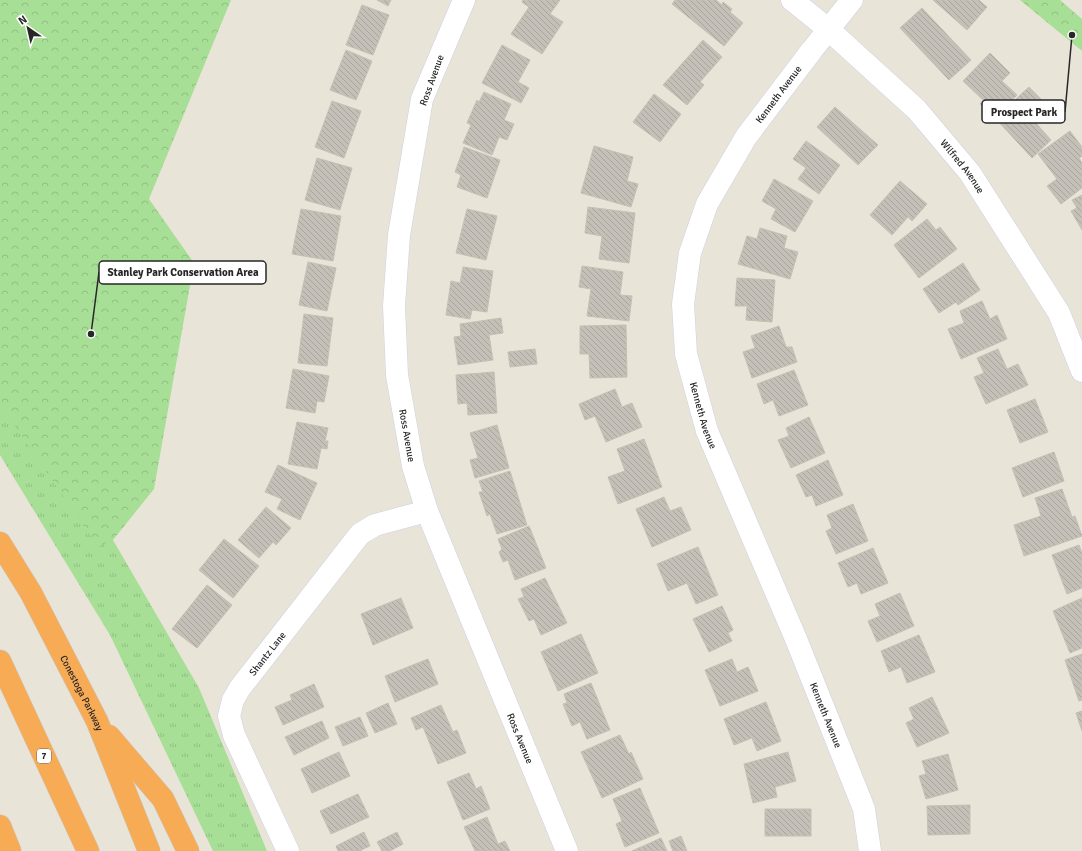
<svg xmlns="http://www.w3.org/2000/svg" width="1082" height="851" font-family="Signika,sans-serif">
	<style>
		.grass { fill: url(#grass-tufts) }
		.park { fill: url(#park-crowns) }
		.building { fill: url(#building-back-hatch); stroke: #c4c0b3 }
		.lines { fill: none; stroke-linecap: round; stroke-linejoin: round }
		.street-casing { stroke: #ced0e0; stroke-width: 23 }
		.highway-casing { stroke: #c7c7c7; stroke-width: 23 }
		.street { stroke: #fff; stroke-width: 22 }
		.highway { stroke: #f8ab55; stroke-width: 22 }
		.labels { text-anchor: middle; stroke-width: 3.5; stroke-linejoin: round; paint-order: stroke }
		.shield { fill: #fff; stroke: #686868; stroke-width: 1 }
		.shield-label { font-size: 9px; font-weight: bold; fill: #272727 }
		.street-label { font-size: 10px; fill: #272727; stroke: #fff }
		.leader { fill: none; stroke: #272727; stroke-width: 1.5 }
		.callout-dot { fill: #272727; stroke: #fff; stroke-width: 1.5 }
		.callout { fill: #fff; stroke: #272727; stroke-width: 1.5 }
		.callout-label { font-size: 11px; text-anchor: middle; font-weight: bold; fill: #272727 }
	</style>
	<defs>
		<pattern id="grass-tufts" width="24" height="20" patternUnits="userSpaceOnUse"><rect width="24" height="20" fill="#a8df96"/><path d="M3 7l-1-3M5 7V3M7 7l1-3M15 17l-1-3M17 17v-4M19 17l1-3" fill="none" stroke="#91bf81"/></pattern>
		<pattern id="park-crowns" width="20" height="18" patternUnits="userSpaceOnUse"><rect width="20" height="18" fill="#a8df96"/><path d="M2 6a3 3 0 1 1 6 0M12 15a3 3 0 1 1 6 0" fill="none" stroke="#91bf81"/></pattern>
		<pattern id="building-back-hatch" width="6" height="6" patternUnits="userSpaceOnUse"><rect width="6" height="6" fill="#c4c0b8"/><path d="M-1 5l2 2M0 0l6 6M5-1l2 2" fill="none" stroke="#a8a59e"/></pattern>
	</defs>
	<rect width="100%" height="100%" fill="#e9e4d8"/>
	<path class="grass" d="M0 332 113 540 199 688 267 851H213L110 635 0 455Z"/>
	<path class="park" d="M0 0H231L149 199 194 263 154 489 113 540 98 547 0 404Z
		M1020 0H1060L1082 19V51Z"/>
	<path class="building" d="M377 0H391L388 6Z
		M523 0H560L550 14 563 22 542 54 511 34 529 7 522 2Z
		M675 0H716L722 5 723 2 732 9 730 12 743 23 724 46 672 4Z
		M933 0H979L987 7 967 30Z
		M362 5 389 15 373 55 346 45Z
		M922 8 971 60 949 80 900 28Z
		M703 40 722 57 700 82 704 85 687 105 663 85Z
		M502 45 530 60 518 82 529 88 521 103 482 83Z
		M346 50 372 61 356 100 330 90Z
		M990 53 1010 73 1002 81 1017 95 994 118 980 104 983 100 963 81Z
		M1029 87 1049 107 1034 121 1051 140 1032 158 995 118Z
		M484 92 511 104 504 120 514 124 507 140 499 137 492 155 463 143 471 125 467 123 477 100 479 102Z
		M654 94 681 114 660 142 633 122Z
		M332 101 361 111 344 158 315 147Z
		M835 107 878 145 858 165 817 127Z
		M1070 131 1082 147V156L1079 158 1082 163V188L1061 204 1047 186 1057 179 1038 154Z
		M806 141 840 165 819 194 798 179 806 168 793 159Z
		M594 146 633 157 627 181 638 184 631 207 581 193Z
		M464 147 500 160 487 198 457 187 461 175 455 172Z
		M317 158 352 168 340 210 305 200Z
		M774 179 813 201 795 232 771 219 776 209 762 201Z
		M900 181 927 204 912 221 908 217 892 235 870 215Z
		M1082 195V230L1071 211 1077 208 1072 200Z
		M588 207 635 213 629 263 599 259 602 236 585 233Z
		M301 209 341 216 333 261 292 254Z
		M467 209 497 216 486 260 456 253Z
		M927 219 936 230 940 227 957 249 919 278 894 245Z
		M760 228 787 236 784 248 798 252 790 279 738 264 747 236 757 239Z
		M308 262 336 268 327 311 299 305Z
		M963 263 980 290 958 305 956 302 939 313 923 289Z
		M582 266 623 272 620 295 632 296 629 321 587 316 591 289 579 287Z
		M463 267 493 271 487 312 472 310 470 319 446 315 451 281 460 283Z
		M737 278 775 280 772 322 746 320 747 306H735Z
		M982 301 990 319 997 315 1007 339 961 359 948 329 964 323 960 311Z
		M304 314 333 318 327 366 298 363Z
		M501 318 503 333 489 335 493 360 458 365 454 337 461 336 460 324Z
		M626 325 627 377 590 378 589 354H580V326Z
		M779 326 786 347H792L797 362 752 378 743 352 755 348 751 336Z
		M535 349 537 364 510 367 508 352Z
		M998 349 1007 369 1018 364 1028 385 986 404 974 377 984 373 977 358Z
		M293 369 329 376 324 402 317 401 315 413 286 408Z
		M794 370 808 405 779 416 773 400 764 404 757 384Z
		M494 372 497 413 468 415 467 403 458 404 456 375Z
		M615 389 622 407 632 403 642 427 606 442 595 416 585 420 579 404Z
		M1035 399 1048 432 1020 443 1007 410Z
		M809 417 825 453 791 468 778 440 789 436 786 428Z
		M297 422 328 428 325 441H328L327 449 321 448 317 469 288 464Z
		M497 425 509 468 475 478 470 460 478 458 470 433Z
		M644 439 662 487 618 504 608 477 625 471 617 449Z
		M1054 452 1064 481 1023 497 1012 468Z
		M828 460 843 495 816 506 812 495 806 497 796 475Z
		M278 465 317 483 300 520 277 509 282 499 265 492Z
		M510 471 527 525 497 534 490 514 487 516 479 492H483L479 481Z
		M1062 489 1072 517 1075 516 1082 536 1024 556 1014 525 1041 516 1035 498Z
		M664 497 670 511 681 507 691 530 652 547 636 509Z
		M853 504 868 541 836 554 826 531 832 528 827 515Z
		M266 507 291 528 276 545 273 542 259 558 238 540Z
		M529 526 546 568 515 580 508 560 503 562 499 552 502 549 498 539Z
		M224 539 259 566 233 598 199 570Z
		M1079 545 1082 553V588L1067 594 1052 555Z
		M698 547 718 595 696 604 687 583 668 591 657 564Z
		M873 548 888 583 861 594 857 583 848 587 838 563Z
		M545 578 567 623 541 635 534 619 529 621 518 599 524 597 521 589Z
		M207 585 232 605 197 648 172 629Z
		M900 593 914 626 877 642 868 621 880 616 875 604Z
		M401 598 413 628 373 645 361 614Z
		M1082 598V648L1070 653 1053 611Z
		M722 606 733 630 728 633 732 641 709 652 693 619Z
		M581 634 598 673 558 691 541 652Z
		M919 635 935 672 907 683 901 667 889 672 881 651Z
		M1082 654V700L1079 701 1065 660Z
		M428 659 438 684 395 702 385 676Z
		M732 659 737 672 748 667 758 691 720 706 705 670Z
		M591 683 610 730 587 739 580 722 572 726 563 704 567 703 564 694Z
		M314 684 324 707 283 725 275 707 292 700 290 695Z
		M932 697 949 733 917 747 906 723 914 719 909 708Z
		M766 702 781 741 757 751 752 738 734 745 724 719Z
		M388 703 397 724 375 733 366 713Z
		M441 705 453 732 457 730 466 753 438 764 423 727 416 730 411 718Z
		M1082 711V731L1076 713Z
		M360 717 368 736 343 746 335 727Z
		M322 721 329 738 294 755 285 737Z
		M620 735 629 754 631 752 643 779 602 798 581 752Z
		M339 752 350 776 312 793 301 769Z
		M788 752 796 781 775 787 777 797 753 803 744 764Z
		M948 754 958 790 926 799 919 776 926 774 922 761Z
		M469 773 476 789 481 786 490 809 463 820 447 782Z
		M640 788 659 833 625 847 616 824 622 821 613 799Z
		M358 794 369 817 331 834 320 811Z
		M970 805V834L928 835 927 806Z
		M765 809H811V836H765Z
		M487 817 498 844 505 841 510 851H475L464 827Z
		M364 832 370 846 361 850 362 851H338L336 846Z
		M397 832 403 844 390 851H382L377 842Z
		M681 836 687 851H673L669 841Z
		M661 838 667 851H632Z"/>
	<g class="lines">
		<g class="street-casing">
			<g id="street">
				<path id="s1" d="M464 0 422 99 399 235 394 306 397 375 413 466 427 511 567 851"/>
				<path id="s2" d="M792 0 828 29 917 110 970 173 1059 313 1082 371"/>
				<path id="s3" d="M852 0 812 50 746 137 707 204 690 253 683 304 686 354 707 431 796 639 864 809 870 851"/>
				<path id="s4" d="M288 851 234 735 229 716 233 700 240 688 360 534 375 525 427 511"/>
			</g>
		</g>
		<g class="highway-casing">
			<g id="highway">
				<path id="s5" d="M0 543 31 593 97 721 149 851"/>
				<path d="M0 661 88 851"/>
				<path d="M109 736 163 799 188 851"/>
				<path d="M0 826 10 851"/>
			</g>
		</g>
		<use href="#street" class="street"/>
		<use href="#highway" class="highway"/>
	</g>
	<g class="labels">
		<rect class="shield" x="37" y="749" width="14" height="14" rx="3"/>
		<g class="shield-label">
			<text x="44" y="759">7</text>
		</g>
		<g class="street-label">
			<text transform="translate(431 80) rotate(-70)" y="4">Ross Avenue</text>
			<text transform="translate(778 94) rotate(-53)" y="4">Kenneth Avenue</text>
			<text dy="4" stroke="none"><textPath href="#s2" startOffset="239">Wilfred Avenue</textPath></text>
			<text dy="4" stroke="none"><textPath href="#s3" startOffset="468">Kenneth Avenue</textPath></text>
			<text dy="4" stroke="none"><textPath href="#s1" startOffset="447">Ross Avenue</textPath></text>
			<text dy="4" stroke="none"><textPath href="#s4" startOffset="222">Shantz Lane</textPath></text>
			<text dy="4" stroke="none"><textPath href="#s5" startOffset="171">Conestoga Parkway</textPath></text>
			<text dy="4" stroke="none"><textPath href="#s3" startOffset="792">Kenneth Avenue</textPath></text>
			<text dy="4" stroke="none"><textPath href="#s1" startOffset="771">Ross Avenue</textPath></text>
		</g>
	</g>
	<path class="leader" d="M1072 35L1065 112M91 334L99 272"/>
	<g class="callout-dot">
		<circle cx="1072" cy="35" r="4"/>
		<circle cx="91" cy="334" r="4"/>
	</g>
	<g class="callout">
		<rect x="982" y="100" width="83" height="23" rx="4"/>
		<rect x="99" y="261" width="167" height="23" rx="4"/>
	</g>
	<g class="callout-label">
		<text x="1024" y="116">Prospect Park</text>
		<text x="183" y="276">Stanley Park Conservation Area</text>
	</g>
	<g transform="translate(28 28) rotate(326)" stroke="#ffffff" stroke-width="3" paint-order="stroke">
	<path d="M0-3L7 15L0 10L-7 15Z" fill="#272727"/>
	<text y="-6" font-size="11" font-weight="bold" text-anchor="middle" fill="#272727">N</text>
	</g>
</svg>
